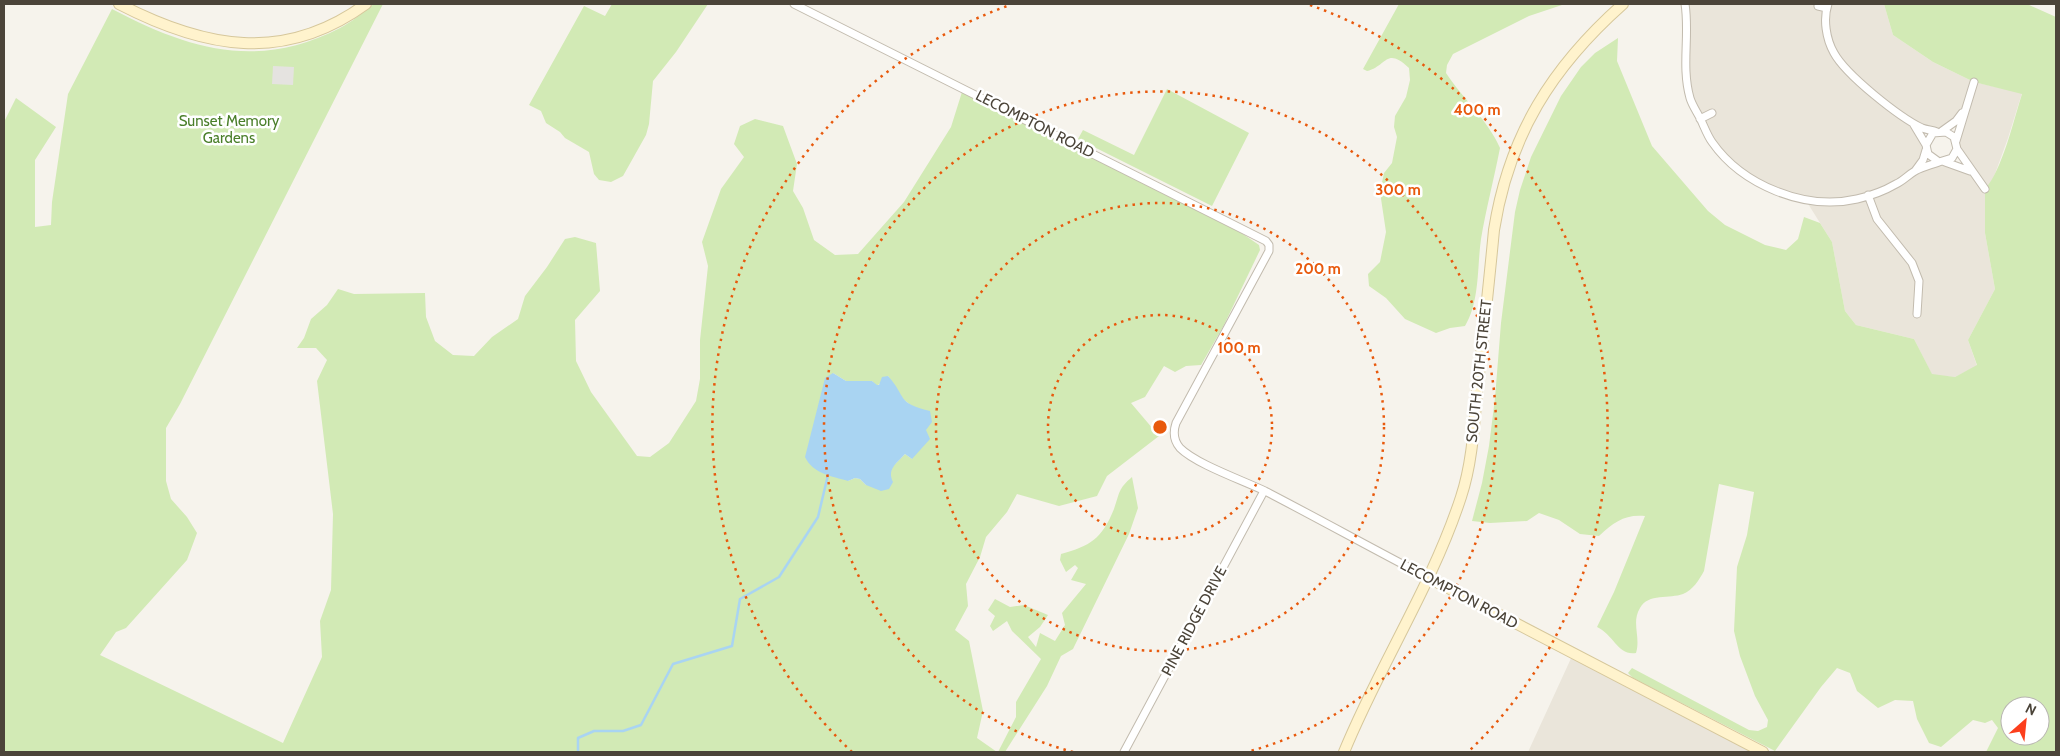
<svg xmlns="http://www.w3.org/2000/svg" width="2060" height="756" font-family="Cabin,sans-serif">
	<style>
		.residential { fill: #eae5da; fill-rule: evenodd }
		.green { fill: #d2eab5; fill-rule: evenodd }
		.parking { fill: #e5e3e0 }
		.water { fill: #a9d4f2 }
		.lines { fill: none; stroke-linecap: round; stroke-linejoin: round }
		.stream { stroke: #a9d4f2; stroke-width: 2.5 }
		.street-casing { stroke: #c2bbae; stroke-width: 9 }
		.secondary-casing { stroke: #d6c79b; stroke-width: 12 }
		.street { stroke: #fff; stroke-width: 7 }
		.secondary { stroke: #fff3cd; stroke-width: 10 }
		.ring { fill: none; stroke: #e8590c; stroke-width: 2.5; stroke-dasharray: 2.5 5 }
		.labels { text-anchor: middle; stroke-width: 5; stroke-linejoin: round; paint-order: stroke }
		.park-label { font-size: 15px; fill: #4a7f2a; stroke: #fff }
		.street-label { font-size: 15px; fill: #4b4439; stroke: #fff }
		.centre { fill: #e8590c; stroke: #fff; stroke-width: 2.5 }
		.ring-label { font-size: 15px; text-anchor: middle; font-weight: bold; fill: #e8590c; stroke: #fff; stroke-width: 5; stroke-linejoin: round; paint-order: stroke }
	</style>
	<rect width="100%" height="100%" fill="#f6f3ec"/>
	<path class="residential" d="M1685 4H1884L1893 35 1933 62 1974 82 2022 93 2008 138 1992 182 1985 189V233L1995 289 1968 340 1977 366 1955 377 1932 375 1914 339 1856 325 1845 311 1832 242 1805 199 1767 187 1724 156 1691 100ZM1964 110 1956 141 1971 171 1944 162 1920 166 1926 145 1912 122 1942 131Z
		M1573 654 1763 752H1528Z"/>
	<path class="green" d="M374 4H383L180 404 166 428V481L171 499 187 517 197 533 187 560 126 628 116 632 100 655 283 743 322 657 320 621 331 590 333 514 317 381 327 360 316 348H297L304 338 311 319 327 305 338 289 354 294 425 293 426 317 435 341 453 355 474 356 492 337 518 319 525 296 547 267 565 239 575 237 596 243 600 291 575 320 576 361 591 392 637 456 650 457 669 443 696 401 700 379V340L708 266 702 242 721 189 744 157 734 144 740 126 755 119 783 126 797 164 793 191 803 208 814 240 835 255 858 254 904 202 951 127 962 92 1240 232 1259 245 1260 250 1224 325 1201 365 1186 366 1175 372 1164 366 1145 397 1131 403 1159 436 1107 476 1097 496 1059 506 1017 494 1007 512 986 537 980 557 966 584 968 606 955 630 969 641 983 711 977 738 997 752H4V122L16 98 56 127 35 160V227L51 225 52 202 68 94 112 9C190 50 258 70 340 28 352 22 363 12 374 4ZM833 373 846 381H872L877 386 888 376 903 399 913 407 912 459 905 454 891 468 890 475 866 485 860 479 855 478 848 481Z
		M612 4H708L676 52 653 81 649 124 646 135 623 176 611 182 599 180 594 174 589 152 565 138 560 132 546 123 541 111 529 105 584 6 605 16Z
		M1399 4H1565L1529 16 1453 54 1447 65 1446 73C1463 99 1488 120 1500 148 1494 179 1486 209 1481 239 1477 267 1480 301 1465 326L1450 328 1436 333 1405 319 1386 298 1369 286 1368 274 1380 262 1386 232 1380 192 1384 173 1392 163 1397 137 1394 127 1395 116 1406 97 1410 80 1409 68C1386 46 1387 66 1367 71L1363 69Z
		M1884 4H2027L2056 17V752H1986L1998 728 1992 720 1985 723 1973 720 1941 747 1929 743 1917 719 1913 701 1895 700 1878 708 1857 691 1850 673 1837 668 1821 687 1775 751 1633 678 1628 673 1632 668 1749 730 1758 731 1767 727 1768 720 1755 696 1740 656 1734 631 1737 567 1747 535 1754 492 1719 484 1704 571C1699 580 1693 590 1683 594 1670 599 1648 593 1640 608 1631 623 1641 637 1636 653 1618 656 1614 635 1597 627L1614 592 1645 516C1625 514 1614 522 1599 536L1580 534 1559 520 1539 513 1527 521 1490 523 1472 521 1482 483 1489 446 1495 398 1501 323 1515 212 1520 190 1531 157 1561 96 1581 67 1595 53 1618 38 1617 61 1652 146 1708 211 1725 225 1765 245 1786 250 1798 239 1804 217 1820 223 1832 242 1845 311 1856 325 1914 339 1932 374 1955 377 1977 365 1968 340 1995 289 1985 233V189C2002 171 2014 119 2022 94L1974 82 1933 62 1893 35ZM2010 706H2040V736H2010Z
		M1167 89 1249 133 1212 206 1078 139 1083 130 1134 155Z
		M1132 477 1138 508 1129 534 1073 649 1061 656 1047 686 1005 752H998L1016 717V702L1041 659 1012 631 1007 621 993 631 990 626 995 616 988 610 995 599 1010 607 1024 605 1048 615 1040 627 1028 637 1036 647 1040 633 1055 641 1065 625 1062 613 1086 584 1071 580 1078 568 1075 565 1066 572 1060 560 1061 554C1090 546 1102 539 1114 509 1120 492 1118 489 1132 477Z"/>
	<path class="parking" d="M273 66 294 67 293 85 272 84Z"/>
	<path class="water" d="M833 373 846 381H872L877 385H879L882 377 888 376C907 397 896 403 930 411L932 422 926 430 930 439 912 459 905 454C896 464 887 469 893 482L889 489 881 491 866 485 860 479 855 478 848 481C832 476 813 474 805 457L825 378Z"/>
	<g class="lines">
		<path class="stream" d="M578 752V738L594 731H623L641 725 673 664 732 646 740 599 779 577 818 517 828 475"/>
		<g class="street-casing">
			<path id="street" d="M794 4 1266 241 1269 245V251L1176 423C1173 432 1173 440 1180 448 1196 464 1242 480 1265 491 1319 519 1373 549 1427 577
				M1685 4C1690 35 1681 66 1690 98 1692 105 1697 112 1700 118 1704 126 1707 135 1712 142 1742 185 1805 211 1857 199 1870 196 1884 191 1896 184 1903 181 1908 175 1915 171 1922 167 1931 165 1939 162
				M1828 4C1823 19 1826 39 1834 53 1846 75 1899 117 1922 128 1927 130 1932 130 1937 132
				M1818 6 1827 8
				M1700 119 1712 113
				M1914 125 1926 145
				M1942 131 1956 121 1962 113
				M1956 141 1974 82
				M1957 149 1952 158 1939 162 1928 154 1926 145 1933 133 1946 132 1954 137 1957 149 1985 189
				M1945 162 1970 171
				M1915 171 1923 160 1926 150
				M1868 195 1877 219 1912 263 1919 281 1917 314
				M1124 752 1264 491"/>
		</g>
		<g class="secondary-casing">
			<path id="secondary" d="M119 4C204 48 284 64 366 4
				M1427 577 1763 752
				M1344 752C1379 666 1432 586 1461 497 1472 464 1474 427 1477 392 1483 338 1489 284 1494 230 1509 135 1552 67 1623 4"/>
		</g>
		<use href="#street" class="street"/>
		<use href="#secondary" class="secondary"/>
	</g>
	<g class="ring">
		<circle cx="1160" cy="427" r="112"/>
		<circle cx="1160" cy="427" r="224"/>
		<path d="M1073 752A336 336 0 1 1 1247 752"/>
		<path d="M852 752A448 448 0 0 1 1010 5M1310 5A448 448 0 0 1 1468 752"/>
	</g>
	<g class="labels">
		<g class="park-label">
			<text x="229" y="126">Sunset Memory<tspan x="229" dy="17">Gardens</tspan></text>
		</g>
		<g class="street-label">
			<text transform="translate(1035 124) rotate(27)" y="5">LECOMPTON ROAD</text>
			<text transform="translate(1479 371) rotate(-84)" y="5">SOUTH 20TH STREET</text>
			<text transform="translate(1459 594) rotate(28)" y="5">LECOMPTON ROAD</text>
			<text transform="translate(1194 621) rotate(-62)" y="5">PINE RIDGE DRIVE</text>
		</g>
	</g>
	<circle cx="1160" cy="427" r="8" class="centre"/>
	<g class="ring-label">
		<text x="1477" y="115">400 m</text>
		<text x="1398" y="195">300 m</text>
		<text x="1318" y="274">200 m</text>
		<text x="1239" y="353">100 m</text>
	</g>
	<rect width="2060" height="756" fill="none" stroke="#4b4439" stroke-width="10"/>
	<g transform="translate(2025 721) rotate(27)"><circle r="24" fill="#ffffff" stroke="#b7b4b0"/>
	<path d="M0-4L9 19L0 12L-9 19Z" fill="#fc3f1d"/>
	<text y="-8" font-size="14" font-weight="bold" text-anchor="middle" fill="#4b4439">N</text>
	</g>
</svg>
